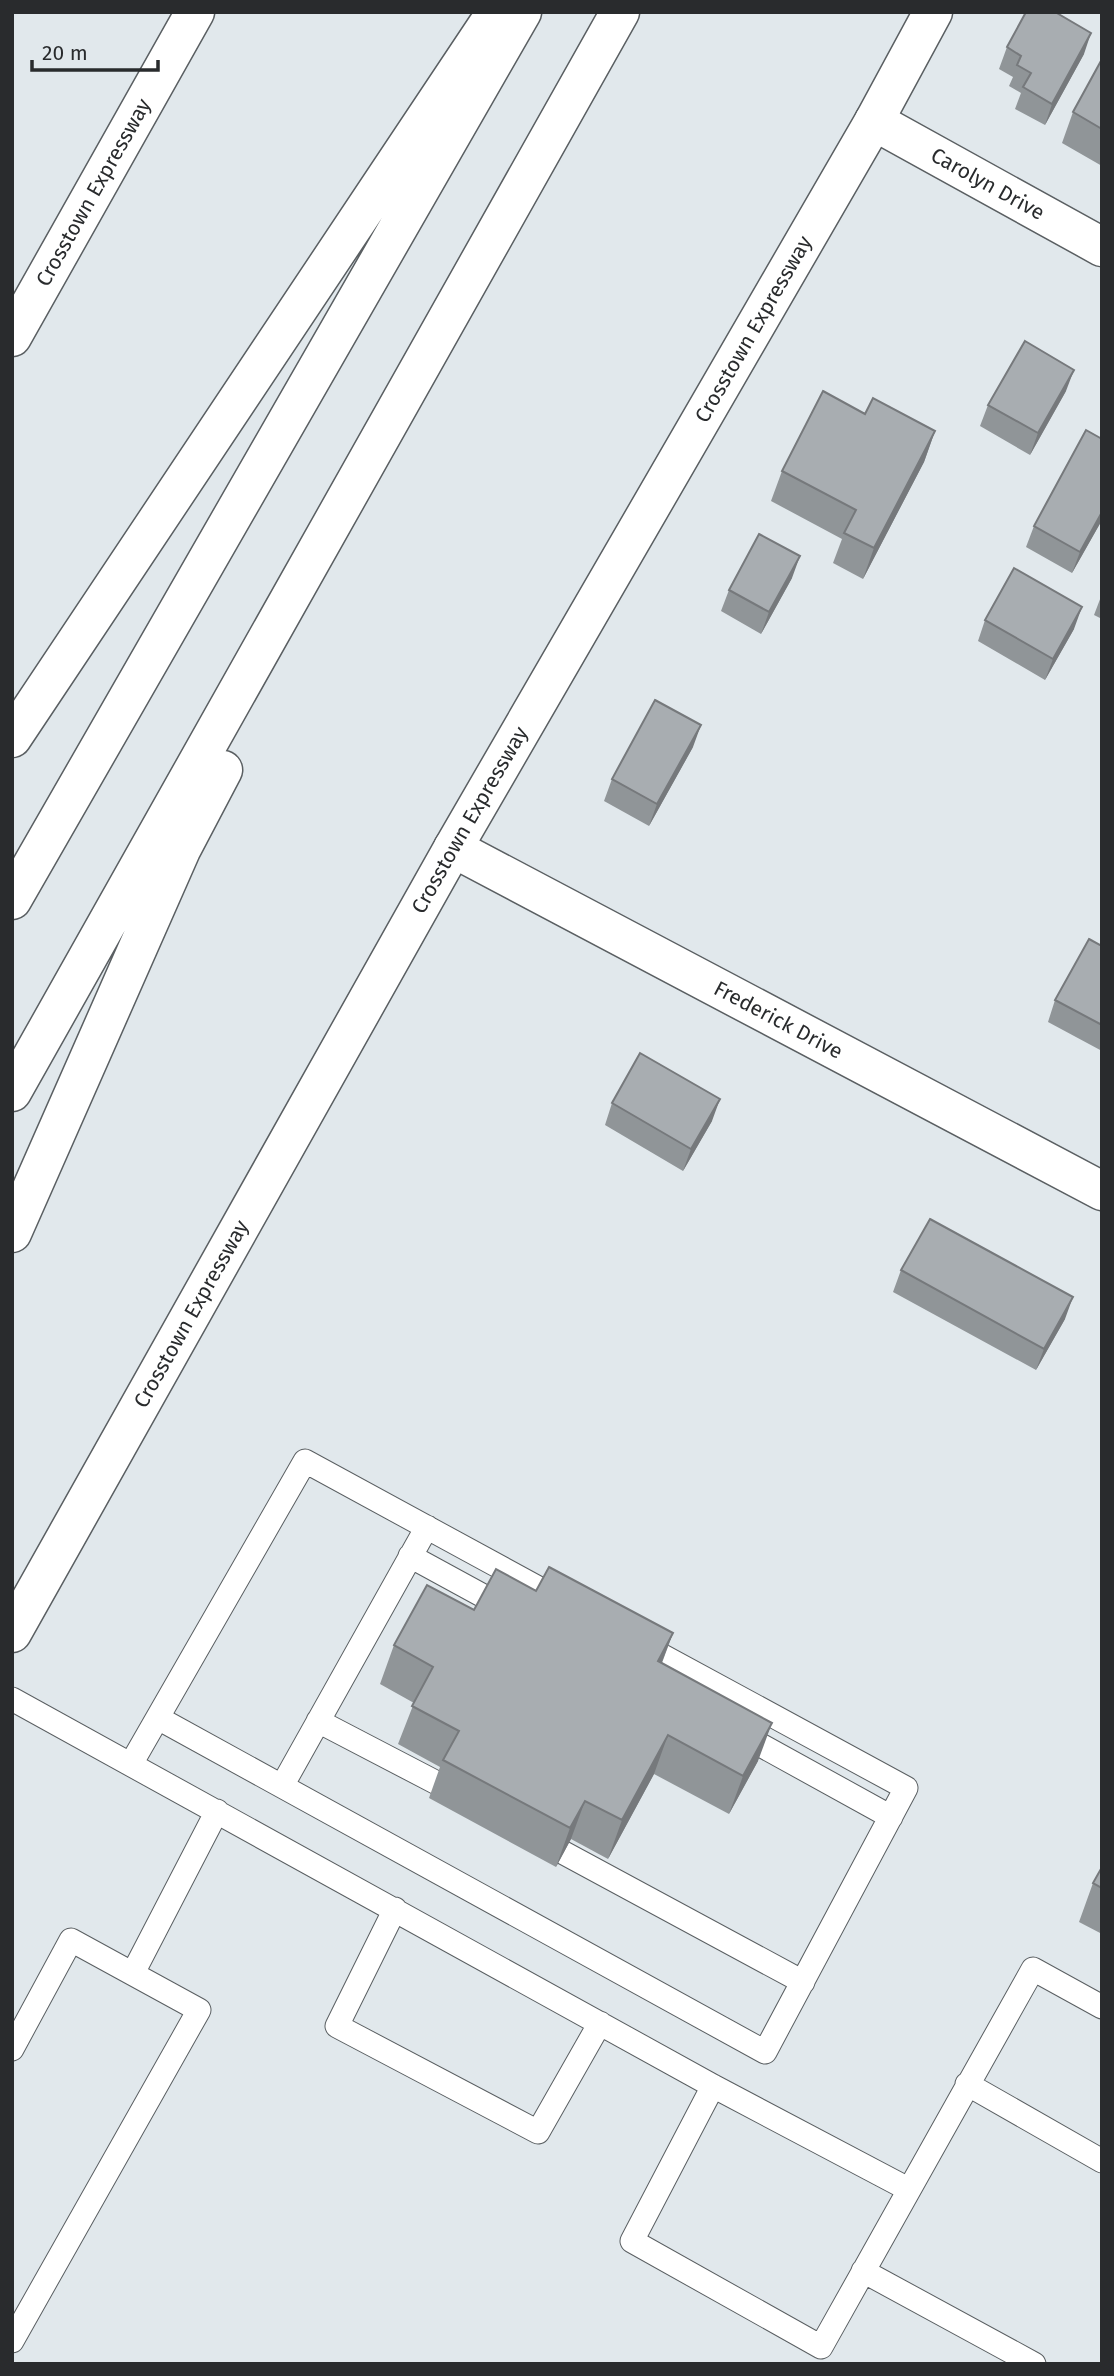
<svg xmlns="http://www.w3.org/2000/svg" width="1114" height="2376" font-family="'Fira Sans',sans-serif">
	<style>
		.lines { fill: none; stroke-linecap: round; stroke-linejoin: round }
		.lane-casing { stroke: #5a5f62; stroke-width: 25 }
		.street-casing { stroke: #5a5f62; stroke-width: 41 }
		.secondary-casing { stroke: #5a5f62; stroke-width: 41 }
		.highway-casing { stroke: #5a5f62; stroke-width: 41 }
		.lane { stroke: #fff; stroke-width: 23 }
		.street { stroke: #fff; stroke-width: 38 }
		.secondary { stroke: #fff; stroke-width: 38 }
		.highway { stroke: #fff; stroke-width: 38 }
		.wall { fill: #909598 }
		.shaded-wall { fill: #76797c }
		.building { fill: #a8adb1; stroke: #76797c; stroke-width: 2 }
		.labels { text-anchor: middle; stroke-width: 5; stroke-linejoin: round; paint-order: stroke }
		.street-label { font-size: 21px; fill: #292b2d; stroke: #e1e8ec }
	</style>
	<rect width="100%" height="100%" fill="#e1e8ec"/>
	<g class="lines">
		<g class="lane-casing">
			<path id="lane" d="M410 1556 509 1610
				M12 1699 713 2086 908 2189
				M158 1718 765 2052 906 1788 637 1642
				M318 1721 437 1783
				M737 1732 891 1817
				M131 1764 305 1461 564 1602
				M282 1786 427 1527
				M564 1853 803 1982
				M395 1909 337 2026 538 2132 600 2023
				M133 1973 217 1811
				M12 2049 71 1940 199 2010 12 2341
				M967 2084 1102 2161
				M713 2086 632 2241 821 2347 1033 1969 1102 2007
				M863 2271 1034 2364"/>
		</g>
		<g class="street-casing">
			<g id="street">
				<path id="s1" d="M874 121 1102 247"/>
				<path id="s2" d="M453 848 1102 1191"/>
			</g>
		</g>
		<g class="secondary-casing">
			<g id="secondary">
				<path id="s3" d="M12 337 195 12"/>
				<path id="s4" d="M12 1633 453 848 874 121 933 12"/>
			</g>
		</g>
		<g class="highway-casing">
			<path id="highway" d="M12 738 487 26
				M12 900 522 12
				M12 1092 620 12
				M12 1233 181 850 223 770"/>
		</g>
		<use href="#lane" class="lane"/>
		<use href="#street" class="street"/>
		<use href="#secondary" class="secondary"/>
		<use href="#highway" class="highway"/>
	</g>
	<path class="wall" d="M1007 47 1084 54 1045 125 1015 109 1021 93 1009 86 1013 77 999 69Z
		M1102 59V166L1062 143 1073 112Z
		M1066 391 1030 455 980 426 988 405Z
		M865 414 935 431 924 462 863 579 833 563 842 539 771 501 782 471Z
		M1102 439V520L1072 573 1026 547 1034 526Z
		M792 578 761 634 721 611 729 590Z
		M1102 594V619L1094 615Z
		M985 620 1074 629 1045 680 978 641Z
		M693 747 649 826 604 801 612 779Z
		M1102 946V1051L1048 1022 1055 1000Z
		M612 1103 712 1121 683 1171 605 1125Z
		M901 1270 1065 1319 1036 1370 893 1292Z
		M536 1591 673 1633 662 1663 758 1761 729 1814 654 1774 608 1859 571 1839 556 1867 429 1798 440 1767 398 1744 414 1703 380 1684 394 1645 474 1610Z
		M1102 1867V1934L1079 1922 1093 1883Z"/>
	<path class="shaded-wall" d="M1091 33 1084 54 1045 125 1052 104Z
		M1074 370 1066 391 1030 455 1038 433Z
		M935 431 924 462 863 579 874 548Z
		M1102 512V520L1072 573 1080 552Z
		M800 556 792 578 761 634 769 612Z
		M1082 607 1074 629 1045 680 1053 659Z
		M701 725 693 747 649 826 657 804Z
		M720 1099 712 1121 683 1171 691 1149Z
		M1073 1297 1065 1319 1036 1370 1044 1349Z
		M673 1633 658 1672V1661Z
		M772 1723 758 1761 729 1814 743 1776Z
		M668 1735 654 1774 608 1859 622 1820Z
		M585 1801 571 1839 556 1867 570 1828Z"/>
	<path class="building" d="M1026 12H1055L1091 33 1052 104 1023 87 1031 73 1017 65 1021 56 1007 47Z
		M1102 59V129L1073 112Z
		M1025 341 1074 370 1038 433 988 405Z
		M823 391 865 414 873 398 935 431 874 548 844 533 856 510 782 471Z
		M1086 430 1102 439V512L1080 552 1034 526Z
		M759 534 800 556 769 612 729 590Z
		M1014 568 1082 607 1053 659 985 620Z
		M655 700 701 725 657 804 612 779Z
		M1089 939 1102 946V1025L1055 1000Z
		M640 1053 720 1099 691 1149 612 1103Z
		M930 1219 1073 1297 1044 1349 901 1270Z
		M549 1567 673 1633 658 1661 772 1723 743 1776 668 1735 622 1820 585 1801 570 1828 443 1760 459 1731 412 1706 433 1667 394 1645 427 1585 474 1610 496 1569 536 1591Z
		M1102 1867V1888L1093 1883Z"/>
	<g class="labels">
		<g class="street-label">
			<text dy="7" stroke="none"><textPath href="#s1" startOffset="130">Carolyn Drive</textPath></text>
			<text dy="7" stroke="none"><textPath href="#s3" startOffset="166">Crosstown Expressway</textPath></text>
			<text dy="7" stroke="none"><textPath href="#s4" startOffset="1500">Crosstown Expressway</textPath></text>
			<text dy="7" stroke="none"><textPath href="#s4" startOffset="933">Crosstown Expressway</textPath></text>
			<text dy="7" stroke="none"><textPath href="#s2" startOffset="368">Frederick Drive</textPath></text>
			<text dy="7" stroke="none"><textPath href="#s4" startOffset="366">Crosstown Expressway</textPath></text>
		</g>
	</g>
	<rect width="1114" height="2376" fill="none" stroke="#292b2d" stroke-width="28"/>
	<path d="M32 60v10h126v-10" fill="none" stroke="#292b2d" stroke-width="3.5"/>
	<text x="42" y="60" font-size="21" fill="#292b2d" stroke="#e1e8ec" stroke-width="5" paint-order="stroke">20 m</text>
</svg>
